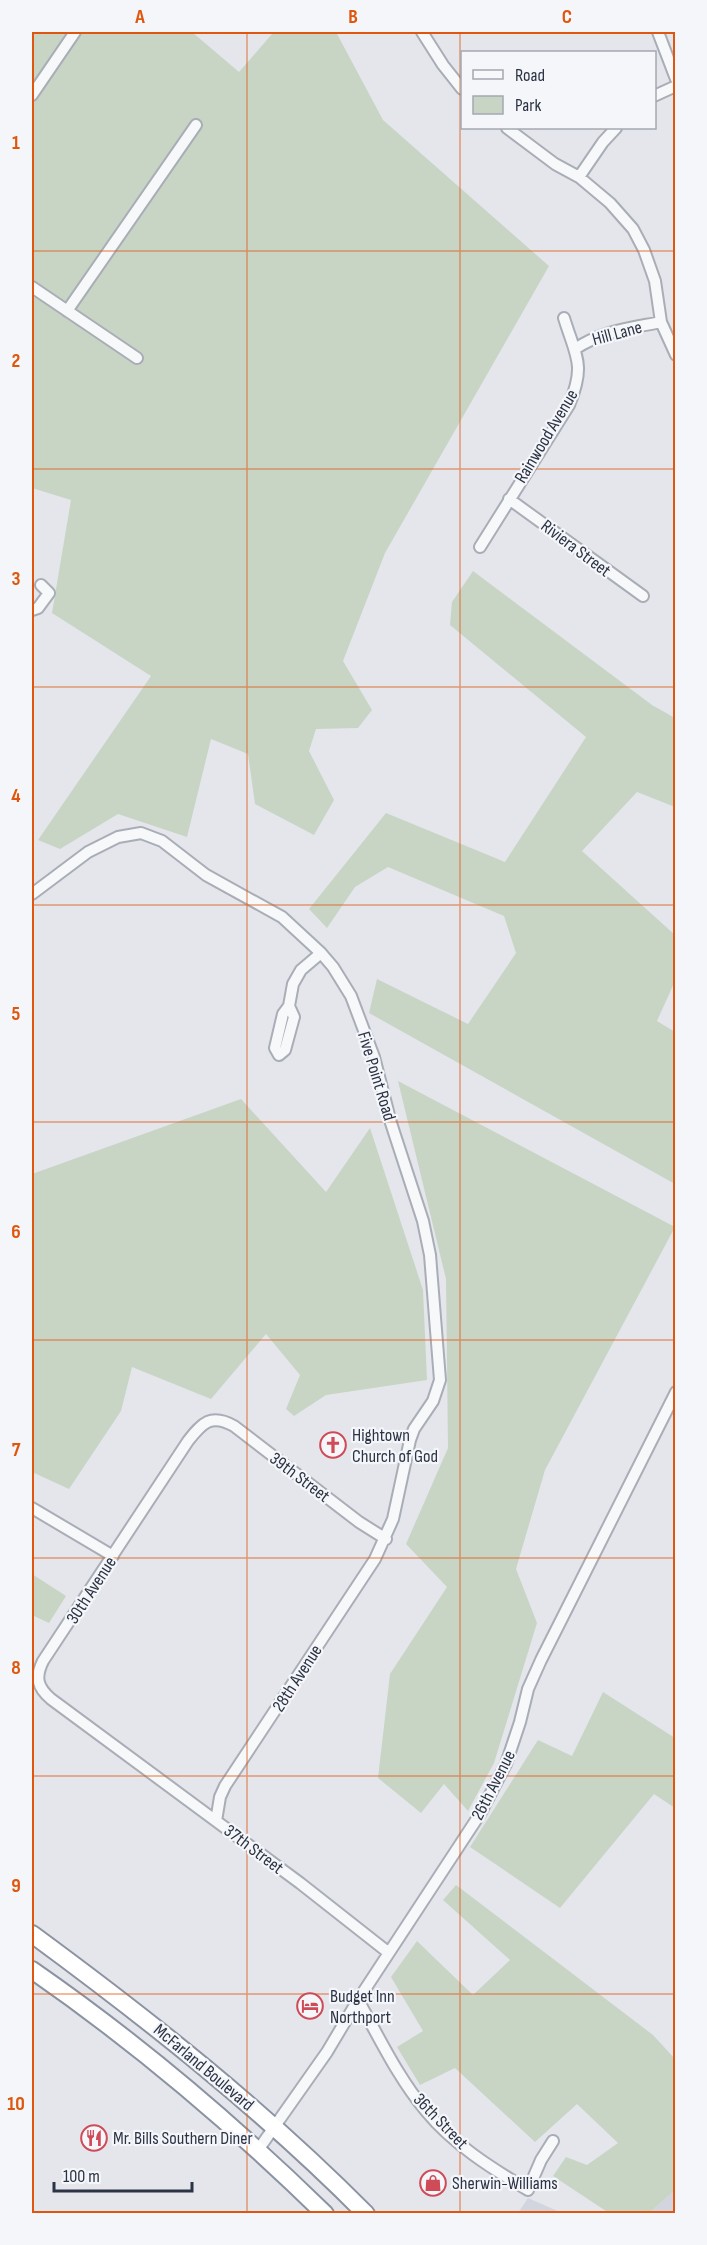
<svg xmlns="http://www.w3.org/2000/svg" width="707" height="2245" font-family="'Sofia Sans Condensed',sans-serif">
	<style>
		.built { fill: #d2d5de }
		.green { fill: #c8d5c5 }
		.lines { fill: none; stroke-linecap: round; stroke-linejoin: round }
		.minor-casing { stroke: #a9adb6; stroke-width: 14 }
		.trunk-casing { stroke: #8b93a2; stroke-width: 20 }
		.minor { stroke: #f7f8fa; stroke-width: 10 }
		.trunk { stroke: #fff; stroke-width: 16 }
		.grid { fill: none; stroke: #df570f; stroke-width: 1.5; stroke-opacity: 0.55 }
		.labels { text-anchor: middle; stroke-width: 4.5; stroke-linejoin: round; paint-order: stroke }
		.street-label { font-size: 18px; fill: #2b3344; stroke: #f4f6f9 }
		.poi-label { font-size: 18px; fill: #2b3344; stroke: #f4f6f9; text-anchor: start }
		.neatline { fill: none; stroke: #df570f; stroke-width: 2 }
		.grid-label { font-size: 20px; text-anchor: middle; font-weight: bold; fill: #df570f }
	</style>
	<rect width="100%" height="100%" fill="#e4e6ec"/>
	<path class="built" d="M675 2190V2213H649Z
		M528 2198 562 2213H518Z"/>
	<path class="green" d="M32 32H192L239 72 272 34 270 32H336L383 120 549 266 385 553 343 661 372 710 358 728 316 729 309 751 334 800 314 835 255 804 248 754 211 739 187 837 118 814 60 849 38 840 151 676 52 613 71 500 32 488Z
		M473 571 652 705 675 718V807L637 792 582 851 675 935V981L657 1021 675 1032V1184L369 1013 377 979 468 1024 516 953 504 916 388 867 355 887 327 928 309 909 386 813 505 862 586 737 450 625 452 602Z
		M398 1081 675 1227 545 1470 516 1569 537 1623 494 1763 468 1811 444 1784 421 1813 378 1778 390 1674 447 1587 406 1544 448 1448 446 1279Z
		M241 1099 326 1192 370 1128 423 1290 427 1380 326 1395 294 1416 286 1409 300 1375 266 1334 211 1399 132 1367 121 1411 69 1489 32 1472V1174Z
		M32 1574 66 1596 49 1623 32 1615Z
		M603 1692 675 1738V1808L654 1794 560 1908 470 1847 538 1740 572 1756Z
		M456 1885 653 2035 675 2059V2190L649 2213H609L553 2176 566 2157 587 2165 618 2143 577 2104 535 2142 455 2068 420 2085 397 2047 423 2031 391 1977 417 1941 473 1995 510 1960 443 1900Z"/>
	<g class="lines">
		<g class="minor-casing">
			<path id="minor" d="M422 32 443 65 462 89
				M658 32 676 79
				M32 95 75 32
				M654 96 676 86
				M507 128 555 164 579 177 610 203 633 229 644 250 655 281 661 322 676 355
				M579 177 603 142 616 128
				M32 287 137 358
				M67 311 196 125
				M575 349C601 331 631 328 661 322
				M509 499 643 596
				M480 547 569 405C586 364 576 357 564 318
				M32 610 38 608 49 593 41 585
				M32 894 88 852 118 837 141 833 162 841 206 875 282 917 321 953 333 967 351 996 374 1057 391 1123 423 1221 430 1255 440 1380 433 1401 414 1429 410 1440 393 1519 375 1559 225 1786 220 1797 216 1821
				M289 1006 294 1017 285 1050 279 1055 275 1048 283 1014 289 1006 293 984 301 970 321 953
				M32 1508 113 1556
				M386 1539 359 1522 234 1426C211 1413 202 1423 188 1441L43 1661C35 1677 37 1687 51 1699L300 1883 389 1953
				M358 2000C379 2037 398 2078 426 2111 453 2144 491 2168 528 2190L541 2160 553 2141
				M258 2150 327 2052 358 2000 480 1814 506 1764 520 1722 528 1689 541 1660 676 1392"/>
		</g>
		<g class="trunk-casing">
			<path id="trunk" d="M32 1934C149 2020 263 2110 366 2214
				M32 1970C136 2042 234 2125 325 2214"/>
		</g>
		<use href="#minor" class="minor"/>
		<use href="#trunk" class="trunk"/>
	</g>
	<path class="grid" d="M247 32V2214M460 32V2214M32 251H676M32 469H676M32 687H676M32 905H676M32 1122H676M32 1340H676M32 1558H676M32 1776H676M32 1994H676"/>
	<defs>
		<g id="church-ring" transform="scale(1.35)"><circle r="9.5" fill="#f4f6f9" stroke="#ce4b57" stroke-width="1.5"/><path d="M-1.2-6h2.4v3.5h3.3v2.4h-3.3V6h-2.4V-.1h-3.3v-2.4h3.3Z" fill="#ce4b57"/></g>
		<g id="hotel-ring" transform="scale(1.35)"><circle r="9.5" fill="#f4f6f9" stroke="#ce4b57" stroke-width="1.5"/><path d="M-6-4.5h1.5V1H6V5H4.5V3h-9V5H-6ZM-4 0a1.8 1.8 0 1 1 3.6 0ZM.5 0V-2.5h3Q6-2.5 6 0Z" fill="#ce4b57"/></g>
		<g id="restaurant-ring" transform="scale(1.35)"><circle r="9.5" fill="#f4f6f9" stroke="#ce4b57" stroke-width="1.5"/><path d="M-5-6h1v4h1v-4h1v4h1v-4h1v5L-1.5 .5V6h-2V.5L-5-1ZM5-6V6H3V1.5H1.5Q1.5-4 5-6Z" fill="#ce4b57"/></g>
		<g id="shop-ring" transform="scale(1.35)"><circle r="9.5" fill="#f4f6f9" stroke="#ce4b57" stroke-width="1.5"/><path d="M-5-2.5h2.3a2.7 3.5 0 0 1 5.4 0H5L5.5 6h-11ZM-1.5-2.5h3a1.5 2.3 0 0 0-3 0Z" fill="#ce4b57"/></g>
	</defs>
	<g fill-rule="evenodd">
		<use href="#church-ring" x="333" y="1445"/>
		<use href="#hotel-ring" x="310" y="2006"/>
		<use href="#restaurant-ring" x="94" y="2138"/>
		<use href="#shop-ring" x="433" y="2183"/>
	</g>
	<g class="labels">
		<g class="street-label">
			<text transform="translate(617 333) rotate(-15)" y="6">Hill Lane</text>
			<text transform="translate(546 436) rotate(-59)" y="6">Rainwood Avenue</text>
			<text transform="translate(576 548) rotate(37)" y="6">Riviera Street</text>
			<text transform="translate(377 1076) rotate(73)" y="6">Five Point Road</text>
			<text transform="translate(300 1477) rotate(37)" y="6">39th Street</text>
			<text transform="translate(91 1590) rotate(-57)" y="6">30th Avenue</text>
			<text transform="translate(297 1678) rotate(-57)" y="6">28th Avenue</text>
			<text transform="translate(493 1785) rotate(-63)" y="6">26th Avenue</text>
			<text transform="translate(254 1849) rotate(37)" y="6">37th Street</text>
			<text transform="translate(204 2067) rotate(40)" y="6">McFarland Boulevard</text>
			<text transform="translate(441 2121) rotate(46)" y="6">36th Street</text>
		</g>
		<g class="poi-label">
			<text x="352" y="1441">Hightown<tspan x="352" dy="21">Church of God</tspan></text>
			<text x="330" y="2002">Budget Inn<tspan x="330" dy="21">Northport</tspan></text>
			<text x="113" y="2144">Mr. Bills Southern Diner</text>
			<text x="452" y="2189">Sherwin-Williams</text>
		</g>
	</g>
	<rect width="707" height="2245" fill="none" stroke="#f4f6f9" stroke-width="66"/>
	<rect x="461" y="51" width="195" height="78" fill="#f4f6f9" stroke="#a4a8b1" stroke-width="1.5"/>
	<rect x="473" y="70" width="30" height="9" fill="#f7f8fa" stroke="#a4a8b1" stroke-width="1.5"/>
	<text x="515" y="81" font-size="18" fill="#2b3344">Road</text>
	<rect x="473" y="96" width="30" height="18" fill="#c8d5c5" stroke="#a4a8b1" stroke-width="1.5"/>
	<text x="515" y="111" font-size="18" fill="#2b3344">Park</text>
	<path d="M54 2182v9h138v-9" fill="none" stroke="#2b3344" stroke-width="3"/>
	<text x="63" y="2182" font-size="18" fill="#2b3344" stroke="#f4f6f9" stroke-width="4.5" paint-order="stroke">100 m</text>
	<rect x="33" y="33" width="641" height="2179" class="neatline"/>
	<g class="grid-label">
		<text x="140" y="23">A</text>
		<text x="353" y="23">B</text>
		<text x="567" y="23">C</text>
		<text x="16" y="149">1</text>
		<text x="16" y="367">2</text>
		<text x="16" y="585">3</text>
		<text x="16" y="802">4</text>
		<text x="16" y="1020">5</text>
		<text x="16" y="1238">6</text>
		<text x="16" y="1456">7</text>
		<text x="16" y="1674">8</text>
		<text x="16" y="1892">9</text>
		<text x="16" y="2110">10</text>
	</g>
</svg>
